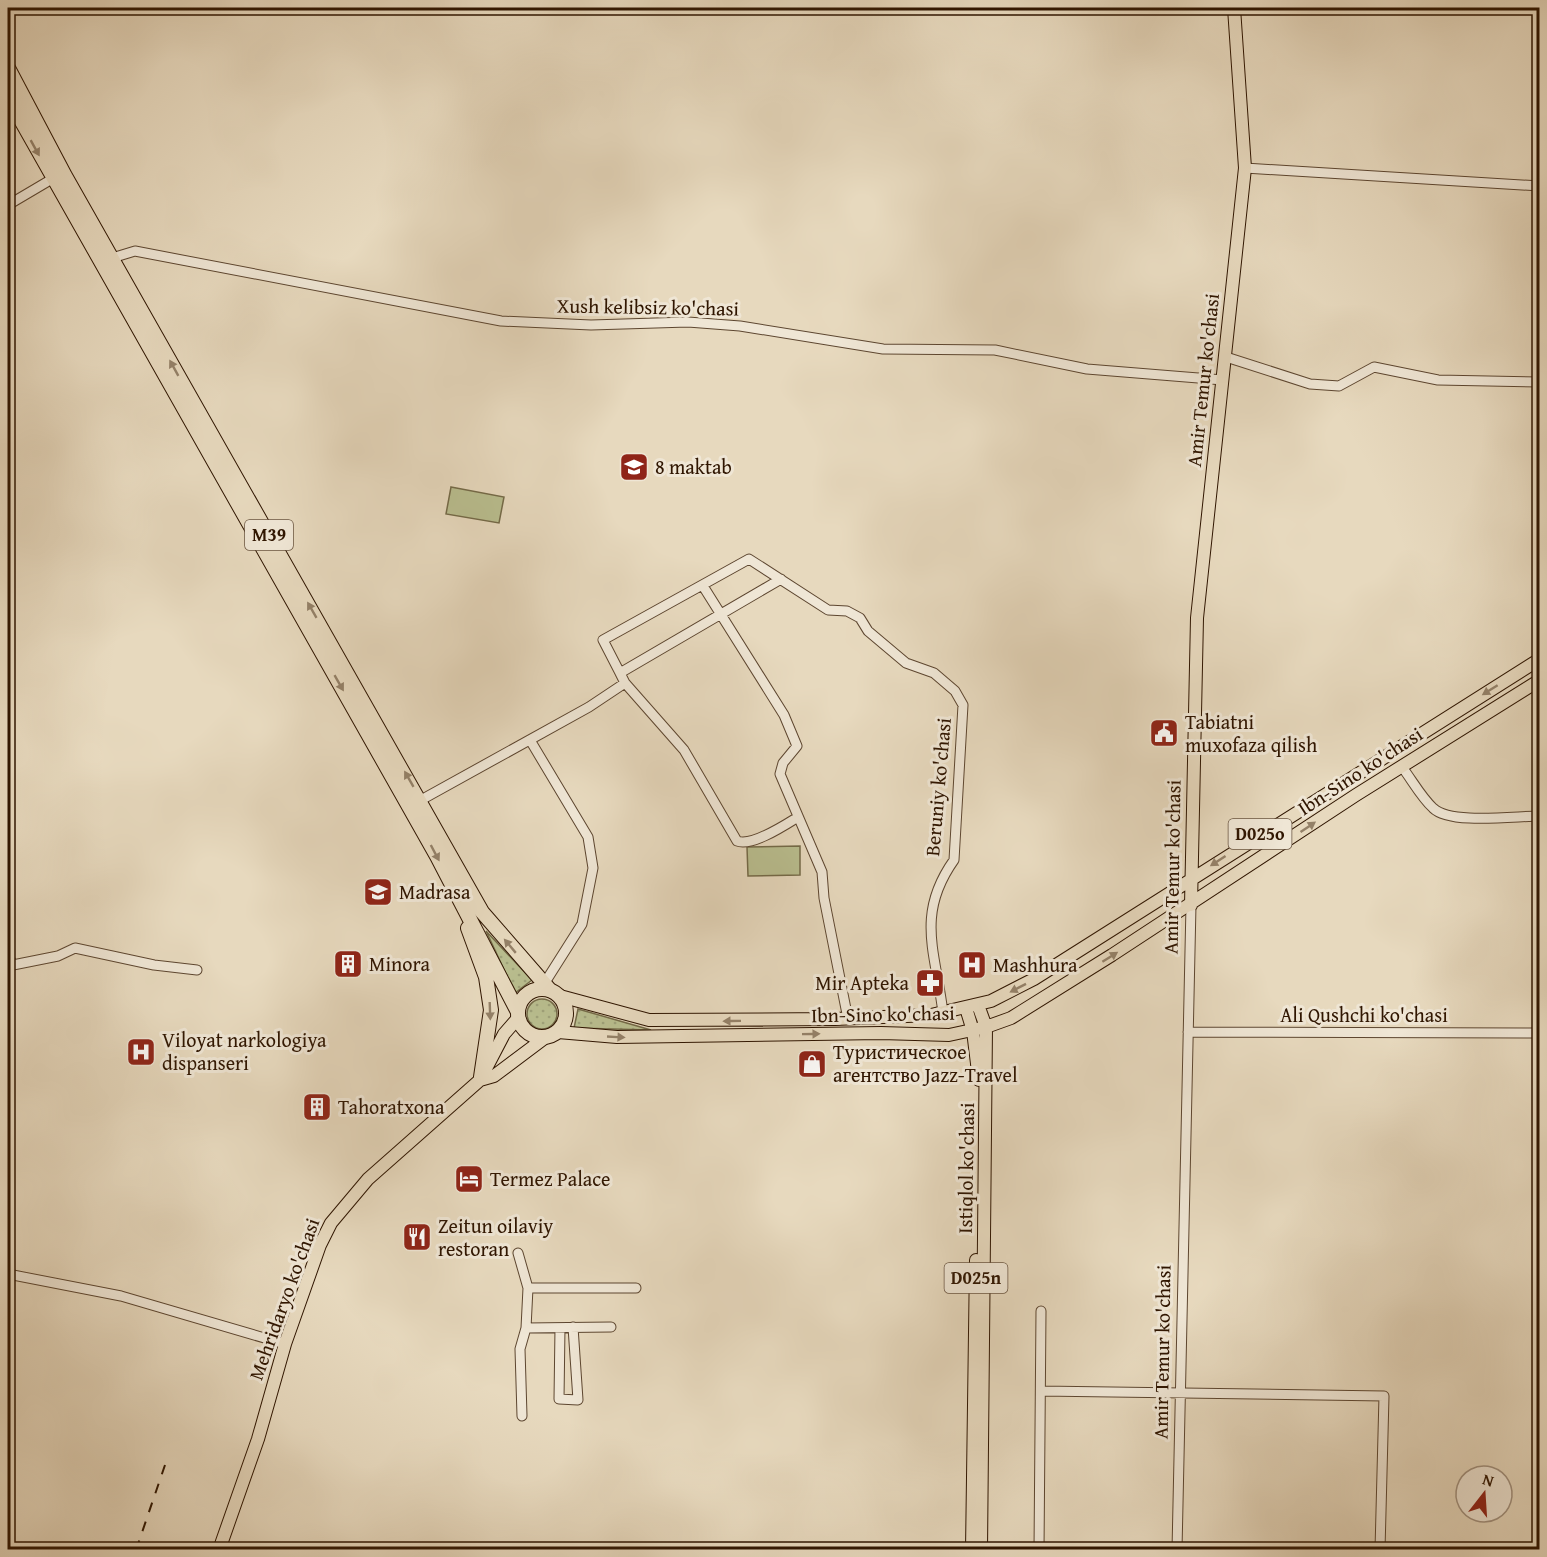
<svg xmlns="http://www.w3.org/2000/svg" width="1547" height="1557" font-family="'Gentium Book Plus',serif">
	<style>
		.grass { fill: url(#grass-dots); stroke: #746a48; stroke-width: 1.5 }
		.pitch { fill: #b9be8f; stroke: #746a48; stroke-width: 1.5 }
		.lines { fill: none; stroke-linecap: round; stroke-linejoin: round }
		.minor-casing { stroke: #5d4630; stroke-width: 11 }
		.major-casing { stroke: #2f1500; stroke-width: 14 }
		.highway-casing { stroke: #2f1500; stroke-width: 16 }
		.minor { stroke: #efe6d5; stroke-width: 9 }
		.major { stroke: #e7d9be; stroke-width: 12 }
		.highway { stroke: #e7d9be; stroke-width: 14 }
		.rail { stroke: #2f1500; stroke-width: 2; stroke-dasharray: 10 10; stroke-linecap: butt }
		.oneway { fill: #948168 }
		.labels { text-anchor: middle; stroke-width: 6; stroke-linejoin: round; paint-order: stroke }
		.shield { fill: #efe6d5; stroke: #695440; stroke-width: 1.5 }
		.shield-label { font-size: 18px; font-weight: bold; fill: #2f1500 }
		.street-label { font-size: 20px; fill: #2f1500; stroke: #efe6d5 }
		.poi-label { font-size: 20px; fill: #2f1500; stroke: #efe6d5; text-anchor: start }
	</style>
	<defs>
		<pattern id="grass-dots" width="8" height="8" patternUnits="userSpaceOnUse" patternTransform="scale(1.5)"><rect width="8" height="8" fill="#b9be8f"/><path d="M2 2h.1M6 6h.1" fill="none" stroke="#9fa27a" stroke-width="1.8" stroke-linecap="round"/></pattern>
	</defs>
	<rect width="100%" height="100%" fill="#e7d9be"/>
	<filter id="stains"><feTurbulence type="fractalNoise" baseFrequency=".00333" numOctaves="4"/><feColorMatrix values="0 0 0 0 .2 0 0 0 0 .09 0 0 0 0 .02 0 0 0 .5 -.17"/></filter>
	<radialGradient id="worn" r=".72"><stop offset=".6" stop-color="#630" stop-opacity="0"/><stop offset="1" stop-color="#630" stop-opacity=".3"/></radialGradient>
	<path class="grass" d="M486 931 532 980 515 993Z
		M527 1014a15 15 0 1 1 30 0a15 15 0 1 1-30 0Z
		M578 1009 651 1030 574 1028Z"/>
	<path class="pitch" d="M451 487 504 497 499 523 446 514Z
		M800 846V875L748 876 747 847Z"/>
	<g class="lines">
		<g class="minor-casing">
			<path id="minor" d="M1245 168 1540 186
				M8 205 52 179
				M112 258 135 251 501 321 591 325 688 322 740 326 883 349 995 350 1087 369 1223 380
				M1226 357 1310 384 1339 386 1374 367 1438 380 1540 382
				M703 586 784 715 797 746 783 763 780 774 822 872 824 898 848 1019
				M620 673 603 640 749 559 828 610 847 611 860 618 868 631 906 663 934 673 955 691 963 705 954 860C915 915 936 953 943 1013
				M625 683 684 750 737 841C752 847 785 825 798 817
				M530 740 588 837 593 868 582 924 544 984
				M1402 767C1412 780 1421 797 1433 808 1450 825 1515 816 1540 816
				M421 800 589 707 625 683 620 673 781 579
				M8 956 13 965 58 956 75 948 154 965 197 970
				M1188 1032 1540 1033
				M518 1253 528 1288 526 1328 611 1327
				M8 1274 121 1296 285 1344
				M528 1288H636
				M560 1328 559 1399 578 1400 573 1327
				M1041 1391 1384 1396 1380 1550
				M522 1416 520 1349 526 1328
				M1039 1550 1041 1311
				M1177 1550 1191 905"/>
		</g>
		<g class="major-casing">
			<path id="major" d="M1191 905 1197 618 1245 168 1234 8
				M560 996 649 1020 835 1019 931 1015 991 1001 1034 979 1540 659
				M978 1005 986 1027 981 1550
				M966 1008 973 1031 979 1080
				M558 1032 617 1037 881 1033 949 1035 986 1027 1011 1018 1112 955 1356 795 1540 680
				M480 1080 494 1076 546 1037
				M219 1550 258 1439 285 1344 320 1245 331 1223 368 1179 480 1080 504 1034 518 1018
				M972 1550 976 1260"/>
		</g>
		<g class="highway-casing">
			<path id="highway" d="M8 68 65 176 482 912 549 989
				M8 97 437 856 517 1010
				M468 928 486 977 491 1010 481 1077
				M518 1013a24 24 0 1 1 48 0a24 24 0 1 1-48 0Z"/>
		</g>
		<use href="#minor" class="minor"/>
		<use href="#major" class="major"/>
		<use href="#highway" class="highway"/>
		<path class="rail" d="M136 1550 165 1465"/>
	</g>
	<defs><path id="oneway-solid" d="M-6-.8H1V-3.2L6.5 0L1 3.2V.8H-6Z" transform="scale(1.5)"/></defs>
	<g class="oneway">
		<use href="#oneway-solid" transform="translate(35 148) rotate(61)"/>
		<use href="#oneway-solid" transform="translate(174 368) rotate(-119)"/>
		<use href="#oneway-solid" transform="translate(312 610) rotate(-120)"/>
		<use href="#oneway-solid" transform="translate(339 683) rotate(60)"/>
		<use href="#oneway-solid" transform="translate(1490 690) rotate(148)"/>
		<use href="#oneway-solid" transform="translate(409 779) rotate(-120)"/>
		<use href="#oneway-solid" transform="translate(1308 827) rotate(-34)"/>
		<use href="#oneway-solid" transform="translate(435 853) rotate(62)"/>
		<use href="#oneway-solid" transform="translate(1218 861) rotate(147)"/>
		<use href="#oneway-solid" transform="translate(510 946) rotate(-130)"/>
		<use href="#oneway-solid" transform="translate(1110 957) rotate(-32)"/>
		<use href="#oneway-solid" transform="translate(1018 988) rotate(153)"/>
		<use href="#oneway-solid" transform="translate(490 1011) rotate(88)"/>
		<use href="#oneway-solid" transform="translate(732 1021) rotate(179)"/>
		<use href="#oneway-solid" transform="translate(811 1034) rotate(-1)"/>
		<use href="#oneway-solid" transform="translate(616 1037) rotate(3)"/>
	</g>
	<defs>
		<g id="school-square" transform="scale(1.5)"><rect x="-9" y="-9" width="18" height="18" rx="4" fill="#8f2418" stroke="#efe6d5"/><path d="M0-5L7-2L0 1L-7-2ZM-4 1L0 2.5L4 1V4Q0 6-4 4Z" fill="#fff"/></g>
		<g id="civic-square" transform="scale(1.5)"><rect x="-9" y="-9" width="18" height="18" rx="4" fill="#8f2418" stroke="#efe6d5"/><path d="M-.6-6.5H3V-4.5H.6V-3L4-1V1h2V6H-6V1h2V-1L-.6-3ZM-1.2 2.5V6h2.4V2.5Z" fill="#fff"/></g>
		<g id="university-square" transform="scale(1.5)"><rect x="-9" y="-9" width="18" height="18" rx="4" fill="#8f2418" stroke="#efe6d5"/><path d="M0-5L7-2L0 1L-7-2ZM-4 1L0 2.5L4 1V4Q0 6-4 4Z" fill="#fff"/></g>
		<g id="building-square" transform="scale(1.5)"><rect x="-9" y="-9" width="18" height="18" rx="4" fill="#8f2418" stroke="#efe6d5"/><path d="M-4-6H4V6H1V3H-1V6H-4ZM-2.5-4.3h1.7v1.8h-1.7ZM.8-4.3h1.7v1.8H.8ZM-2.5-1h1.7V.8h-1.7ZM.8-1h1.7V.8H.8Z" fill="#fff"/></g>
		<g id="hospital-square" transform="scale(1.5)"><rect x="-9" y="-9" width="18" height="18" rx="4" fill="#8f2418" stroke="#efe6d5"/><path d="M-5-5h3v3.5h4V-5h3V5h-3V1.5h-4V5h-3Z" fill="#fff"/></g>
		<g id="pharmacy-square" transform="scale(1.5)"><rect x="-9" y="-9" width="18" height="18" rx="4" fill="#8f2418" stroke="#efe6d5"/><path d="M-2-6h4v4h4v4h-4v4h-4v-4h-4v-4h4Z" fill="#fff"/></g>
		<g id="shop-square" transform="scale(1.5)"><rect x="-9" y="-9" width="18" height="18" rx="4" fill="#8f2418" stroke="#efe6d5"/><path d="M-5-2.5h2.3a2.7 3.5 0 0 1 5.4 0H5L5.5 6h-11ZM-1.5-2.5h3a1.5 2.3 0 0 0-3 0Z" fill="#fff"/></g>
		<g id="hotel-square" transform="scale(1.5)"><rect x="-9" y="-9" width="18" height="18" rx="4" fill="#8f2418" stroke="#efe6d5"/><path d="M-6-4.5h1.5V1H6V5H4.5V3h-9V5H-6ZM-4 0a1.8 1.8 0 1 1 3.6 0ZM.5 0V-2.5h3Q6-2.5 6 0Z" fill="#fff"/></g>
		<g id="restaurant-square" transform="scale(1.5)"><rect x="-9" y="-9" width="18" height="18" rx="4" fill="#8f2418" stroke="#efe6d5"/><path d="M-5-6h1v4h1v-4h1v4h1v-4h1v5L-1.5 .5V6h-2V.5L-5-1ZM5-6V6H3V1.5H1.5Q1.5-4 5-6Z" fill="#fff"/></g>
	</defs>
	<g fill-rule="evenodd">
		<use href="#school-square" x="634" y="467"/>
		<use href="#civic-square" x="1164" y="733"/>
		<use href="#university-square" x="378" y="892"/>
		<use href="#building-square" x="348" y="964"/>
		<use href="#hospital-square" x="972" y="965"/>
		<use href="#pharmacy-square" x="930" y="983"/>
		<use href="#hospital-square" x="141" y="1052"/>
		<use href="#shop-square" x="812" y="1064"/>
		<use href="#building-square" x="317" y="1107"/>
		<use href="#hotel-square" x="469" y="1179"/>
		<use href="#restaurant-square" x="417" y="1237"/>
	</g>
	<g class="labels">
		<g class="shield">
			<rect x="245" y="520" width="48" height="30" rx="4.5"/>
			<rect x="1228.5" y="819" width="63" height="30" rx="4.5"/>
			<rect x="944.5" y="1263" width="63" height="30" rx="4.5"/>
		</g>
		<g class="shield-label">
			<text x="269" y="541">M39</text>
			<text x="1260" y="840">D025o</text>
			<text x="976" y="1284">D025n</text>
		</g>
		<g class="street-label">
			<text transform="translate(648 307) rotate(1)" y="7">Xush kelibsiz ko'chasi</text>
			<text transform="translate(1203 380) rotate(-84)" y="7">Amir Temur ko'chasi</text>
			<text transform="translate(1360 771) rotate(-33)" y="7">Ibn-Sino ko'chasi</text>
			<text transform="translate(938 787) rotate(-85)" y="7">Beruniy ko'chasi</text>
			<text transform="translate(1172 867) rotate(-89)" y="7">Amir Temur ko'chasi</text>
			<text transform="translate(883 1014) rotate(-1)" y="7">Ibn-Sino ko'chasi</text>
			<text x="1364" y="1022">Ali Qushchi ko'chasi</text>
			<text transform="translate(966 1168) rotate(-89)" y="7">Istiqlol ko'chasi</text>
			<text transform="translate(284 1299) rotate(-70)" y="7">Мehridaryo ko'chasi</text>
			<text transform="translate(1162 1352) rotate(-89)" y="7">Amir Temur ko'chasi</text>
		</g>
		<g class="poi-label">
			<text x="655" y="474">8 maktab</text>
			<text x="1185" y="729">Tabiatni<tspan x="1185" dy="23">muxofaza qilish</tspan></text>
			<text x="399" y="899">Madrasa</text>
			<text x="369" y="971">Minora</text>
			<text x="993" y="972">Mashhura</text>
			<text x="909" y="990" text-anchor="end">Mir Apteka</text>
			<text x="162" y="1047">Viloyat narkologiya<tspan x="162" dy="23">dispanseri</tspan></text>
			<text x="833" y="1059">Туристическое<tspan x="833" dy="23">агентство Jazz-Travel</tspan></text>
			<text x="338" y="1114">Tahoratxona</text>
			<text x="490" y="1186">Termez Palace</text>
			<text x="438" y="1233">Zeitun oilaviy<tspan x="438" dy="23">restoran</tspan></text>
		</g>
	</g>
	<rect width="1547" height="1557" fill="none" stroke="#e7d9be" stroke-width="30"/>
	<rect x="9" y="9" width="1529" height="1539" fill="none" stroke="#2f1500" stroke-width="3"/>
	<rect x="15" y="15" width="1517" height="1527" fill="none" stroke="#2f1500" stroke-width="1.5"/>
	<g transform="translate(1484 1494) rotate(17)"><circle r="28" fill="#efe6d5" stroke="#a29280" stroke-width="1.5"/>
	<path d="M0-4.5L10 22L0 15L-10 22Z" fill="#8f2418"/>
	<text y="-9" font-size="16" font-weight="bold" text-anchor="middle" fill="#2f1500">N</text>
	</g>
	<rect width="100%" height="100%" filter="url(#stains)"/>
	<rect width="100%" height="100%" fill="url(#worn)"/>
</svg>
